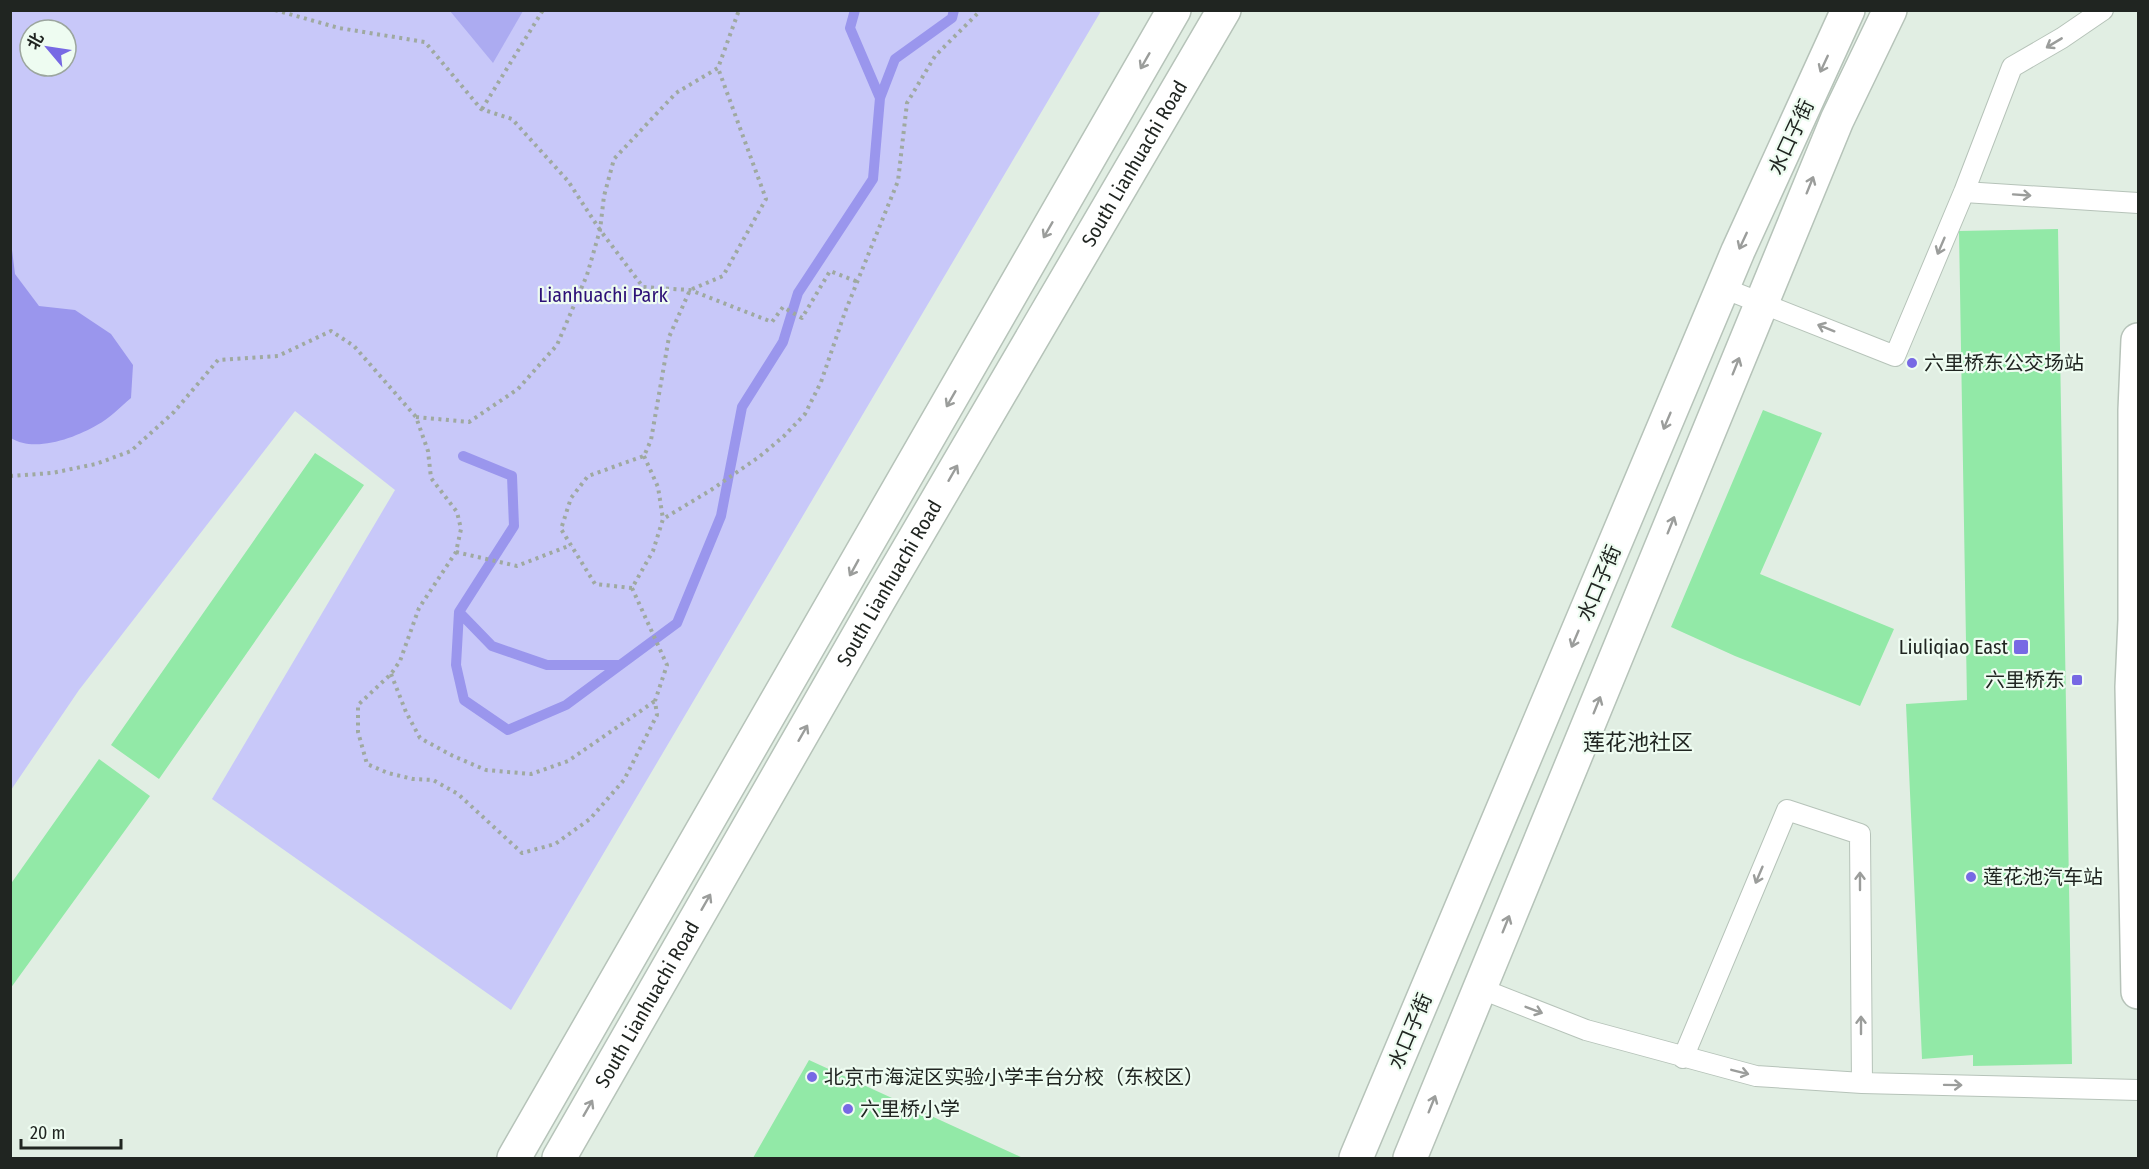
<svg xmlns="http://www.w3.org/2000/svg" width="2149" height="1169" font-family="'Fira Sans Condensed','Noto Sans SC',sans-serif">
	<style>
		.green { fill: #c8c8f9; fill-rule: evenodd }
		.forest { fill: #acabf1 }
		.water { fill: #9a96ed }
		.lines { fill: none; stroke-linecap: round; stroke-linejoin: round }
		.stream { stroke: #9a96ed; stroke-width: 10 }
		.building { fill: #92e9a7 }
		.service-casing { stroke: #b6c3b9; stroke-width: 22 }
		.tertiary-casing { stroke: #b6c3b9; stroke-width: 36 }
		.trunk-casing { stroke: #b6c3b9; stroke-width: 36 }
		.path { stroke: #9fa9a0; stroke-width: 4; stroke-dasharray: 3 4.5; stroke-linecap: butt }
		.service { stroke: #fff; stroke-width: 20 }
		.tertiary { stroke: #fff; stroke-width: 33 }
		.trunk { stroke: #fff; stroke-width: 33 }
		.oneway { stroke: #9b9d9b }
		.poi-dot { fill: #7769e4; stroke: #eefcf1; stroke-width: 2 }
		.labels { text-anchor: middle; stroke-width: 4.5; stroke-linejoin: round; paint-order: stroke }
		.street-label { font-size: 20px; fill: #202521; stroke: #eefcf1 }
		.park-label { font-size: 20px; fill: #2d1177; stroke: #eefcf1 }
		.poi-label { font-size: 20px; fill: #202521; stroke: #eefcf1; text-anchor: start }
		.quarter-label { font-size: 22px; fill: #202521; stroke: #eefcf1 }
	</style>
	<rect width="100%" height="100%" fill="#e1eee3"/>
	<path class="green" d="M11 11H1101L511 1010 212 799 395 490 295 411 79 690 11 790ZM30 30H66V66H30Z"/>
	<path class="forest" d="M450 11H523L493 63Z"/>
	<path class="water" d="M10 234 15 274 39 306 75 310 111 334 133 365 131 398C120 407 109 419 97 425 75 438 34 453 11 438Z"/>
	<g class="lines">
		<path class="stream" d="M880 98 895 59 952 18 954 10
			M463 456 512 476 514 526 459 612 456 665 464 700 508 730 566 705 677 623 721 516 742 407 783 342 798 293 873 179 880 98 850 28 855 10
			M459 612 492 646 547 665H619"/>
	</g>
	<path class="building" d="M2058 229 2072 1064 1973 1066V1055L1922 1059 1906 704 1967 700 1959 231Z
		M1763 410 1822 433 1760 574 1894 629 1860 706 1735 656 1671 627Z
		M315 453 364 485 159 779 111 745Z
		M99 759 150 796 10 989V885Z
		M809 1060 1023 1158H753Z"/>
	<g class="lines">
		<g class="service-casing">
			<path id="service" d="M1964 192 2138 203
				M1723 288 1895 356 1964 192 2012 67 2062 38 2103 10
				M1479 988 1586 1030 1756 1076 1862 1083 2138 1090
				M1683 1058 1787 810 1860 834 1862 1083"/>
		</g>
		<g class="tertiary-casing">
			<g id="tertiary">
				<path d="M514 1158 1174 10"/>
				<path id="s1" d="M559 1158 880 598 1224 10"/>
				<path d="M1356 1158 1738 251 1848 10"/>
				<path d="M1410 1158 1837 120 1890 10"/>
			</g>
		</g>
		<g class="trunk-casing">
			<path id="trunk" d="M2138 340 2135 410V620L2132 687 2138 992"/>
		</g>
		<path class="path" d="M275 10 339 28 425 42 481 109 512 119 568 181 600 230 643 287 690 290 772 322 783 307 802 318 830 271 858 282
			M482 109 543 10
			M416 417 469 422 518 389 557 345 587 275 600 230 604 196 614 159 676 93 718 68 739 10
			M644 456 658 487 663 519
			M10 476 52 473 96 464 131 451 174 412 218 360 278 356 331 331 354 346 416 417 428 451 431 478 457 512 461 529 456 552 419 608 400 661 391 674 358 705V732L367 764 388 773 413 779 433 780 458 794 522 853 555 844 590 819 624 780 657 715 655 701 667 665 632 588 653 551 663 519 711 490 759 457 784 436 805 414 821 382 845 312 898 181 907 103 935 56 981 10
			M456 552 517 566 571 545
			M632 588 595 584 561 529 571 498 588 476 644 456 651 440 669 337 690 290 723 276 766 199 718 68
			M391 674 406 712 420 738 453 756 486 770 531 774 568 761 655 701"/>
		<use href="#service" class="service"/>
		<use href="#tertiary" class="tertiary"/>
		<use href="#trunk" class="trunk"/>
	</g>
	<defs><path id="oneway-shaft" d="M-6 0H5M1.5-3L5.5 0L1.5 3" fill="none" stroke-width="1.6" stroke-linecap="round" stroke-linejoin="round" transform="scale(1.5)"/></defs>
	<g class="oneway">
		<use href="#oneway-shaft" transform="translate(2054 43) rotate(149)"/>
		<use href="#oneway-shaft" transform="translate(1145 61) rotate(120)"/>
		<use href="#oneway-shaft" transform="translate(1824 64) rotate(115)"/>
		<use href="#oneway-shaft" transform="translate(1810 185) rotate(-68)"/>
		<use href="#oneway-shaft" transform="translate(2022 195) rotate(4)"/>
		<use href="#oneway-shaft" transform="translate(1048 230) rotate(120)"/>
		<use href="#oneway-shaft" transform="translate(1743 241) rotate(115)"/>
		<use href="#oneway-shaft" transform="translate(1941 246) rotate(113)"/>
		<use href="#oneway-shaft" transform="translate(1826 328) rotate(-158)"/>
		<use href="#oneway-shaft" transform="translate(1736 366) rotate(-68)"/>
		<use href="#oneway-shaft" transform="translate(951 399) rotate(120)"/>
		<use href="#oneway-shaft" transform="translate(1667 421) rotate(113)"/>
		<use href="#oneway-shaft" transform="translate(953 473) rotate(-60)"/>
		<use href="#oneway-shaft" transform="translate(1671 525) rotate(-68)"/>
		<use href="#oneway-shaft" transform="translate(854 568) rotate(119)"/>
		<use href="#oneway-shaft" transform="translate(1575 639) rotate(113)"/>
		<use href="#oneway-shaft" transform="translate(1597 705) rotate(-68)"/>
		<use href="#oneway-shaft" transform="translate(803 733) rotate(-60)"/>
		<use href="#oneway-shaft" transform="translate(1759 875) rotate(113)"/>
		<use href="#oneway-shaft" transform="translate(1860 881) rotate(-90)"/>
		<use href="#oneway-shaft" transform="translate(706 902) rotate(-60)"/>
		<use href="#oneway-shaft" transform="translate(1506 924) rotate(-68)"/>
		<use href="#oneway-shaft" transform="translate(1534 1010) rotate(21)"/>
		<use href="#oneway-shaft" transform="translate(1861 1025) rotate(-90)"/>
		<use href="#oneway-shaft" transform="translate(1740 1072) rotate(14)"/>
		<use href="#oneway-shaft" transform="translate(1953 1085) rotate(1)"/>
		<use href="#oneway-shaft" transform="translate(1432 1104) rotate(-68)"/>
		<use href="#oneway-shaft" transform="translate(588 1108) rotate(-60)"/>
	</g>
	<g class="poi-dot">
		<circle cx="1912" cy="363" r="6"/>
		<rect x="2013" y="639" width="16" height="16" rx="3"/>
		<rect x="2071" y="674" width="12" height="12" rx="3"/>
		<circle cx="1971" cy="877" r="6"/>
		<circle cx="812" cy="1077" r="6"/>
		<circle cx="848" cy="1109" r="6"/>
	</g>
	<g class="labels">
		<g class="street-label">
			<text transform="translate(1791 137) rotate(-65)" y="7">水口子街</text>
			<text dy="7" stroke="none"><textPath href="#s1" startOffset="1149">South Lianhuachi Road</textPath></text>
			<text dy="7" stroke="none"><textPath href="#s1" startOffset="663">South Lianhuachi Road</textPath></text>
			<text transform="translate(1599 583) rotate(-67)" y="7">水口子街</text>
			<text dy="7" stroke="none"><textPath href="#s1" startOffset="177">South Lianhuachi Road</textPath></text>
			<text transform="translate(1410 1031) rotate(-67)" y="7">水口子街</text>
		</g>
		<g class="park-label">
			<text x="603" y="302">Lianhuachi Park</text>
		</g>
		<g class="poi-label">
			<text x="1924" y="370">六里桥东公交场站</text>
			<text x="2008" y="654" text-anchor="end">Liuliqiao East</text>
			<text x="2065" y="687" text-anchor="end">六里桥东</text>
			<text x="1983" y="884">莲花池汽车站</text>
			<text x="824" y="1084">北京市海淀区实验小学丰台分校（东校区）</text>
			<text x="860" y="1116">六里桥小学</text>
		</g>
		<g class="quarter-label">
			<text x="1638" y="750">莲花池社区</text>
		</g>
	</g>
	<rect width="2149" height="1169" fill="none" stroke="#202521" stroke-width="24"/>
	<g transform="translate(48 48) rotate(299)"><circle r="28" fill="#eefcf1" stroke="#9ca69e" stroke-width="1.5"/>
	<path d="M0-4.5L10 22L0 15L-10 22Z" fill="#7769e4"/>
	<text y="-9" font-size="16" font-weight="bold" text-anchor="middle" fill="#202521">北</text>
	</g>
	<path d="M21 1139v9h100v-9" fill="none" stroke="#202521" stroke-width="3"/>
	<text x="30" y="1139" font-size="18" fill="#202521" stroke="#eefcf1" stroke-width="4.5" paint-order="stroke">20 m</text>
</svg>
